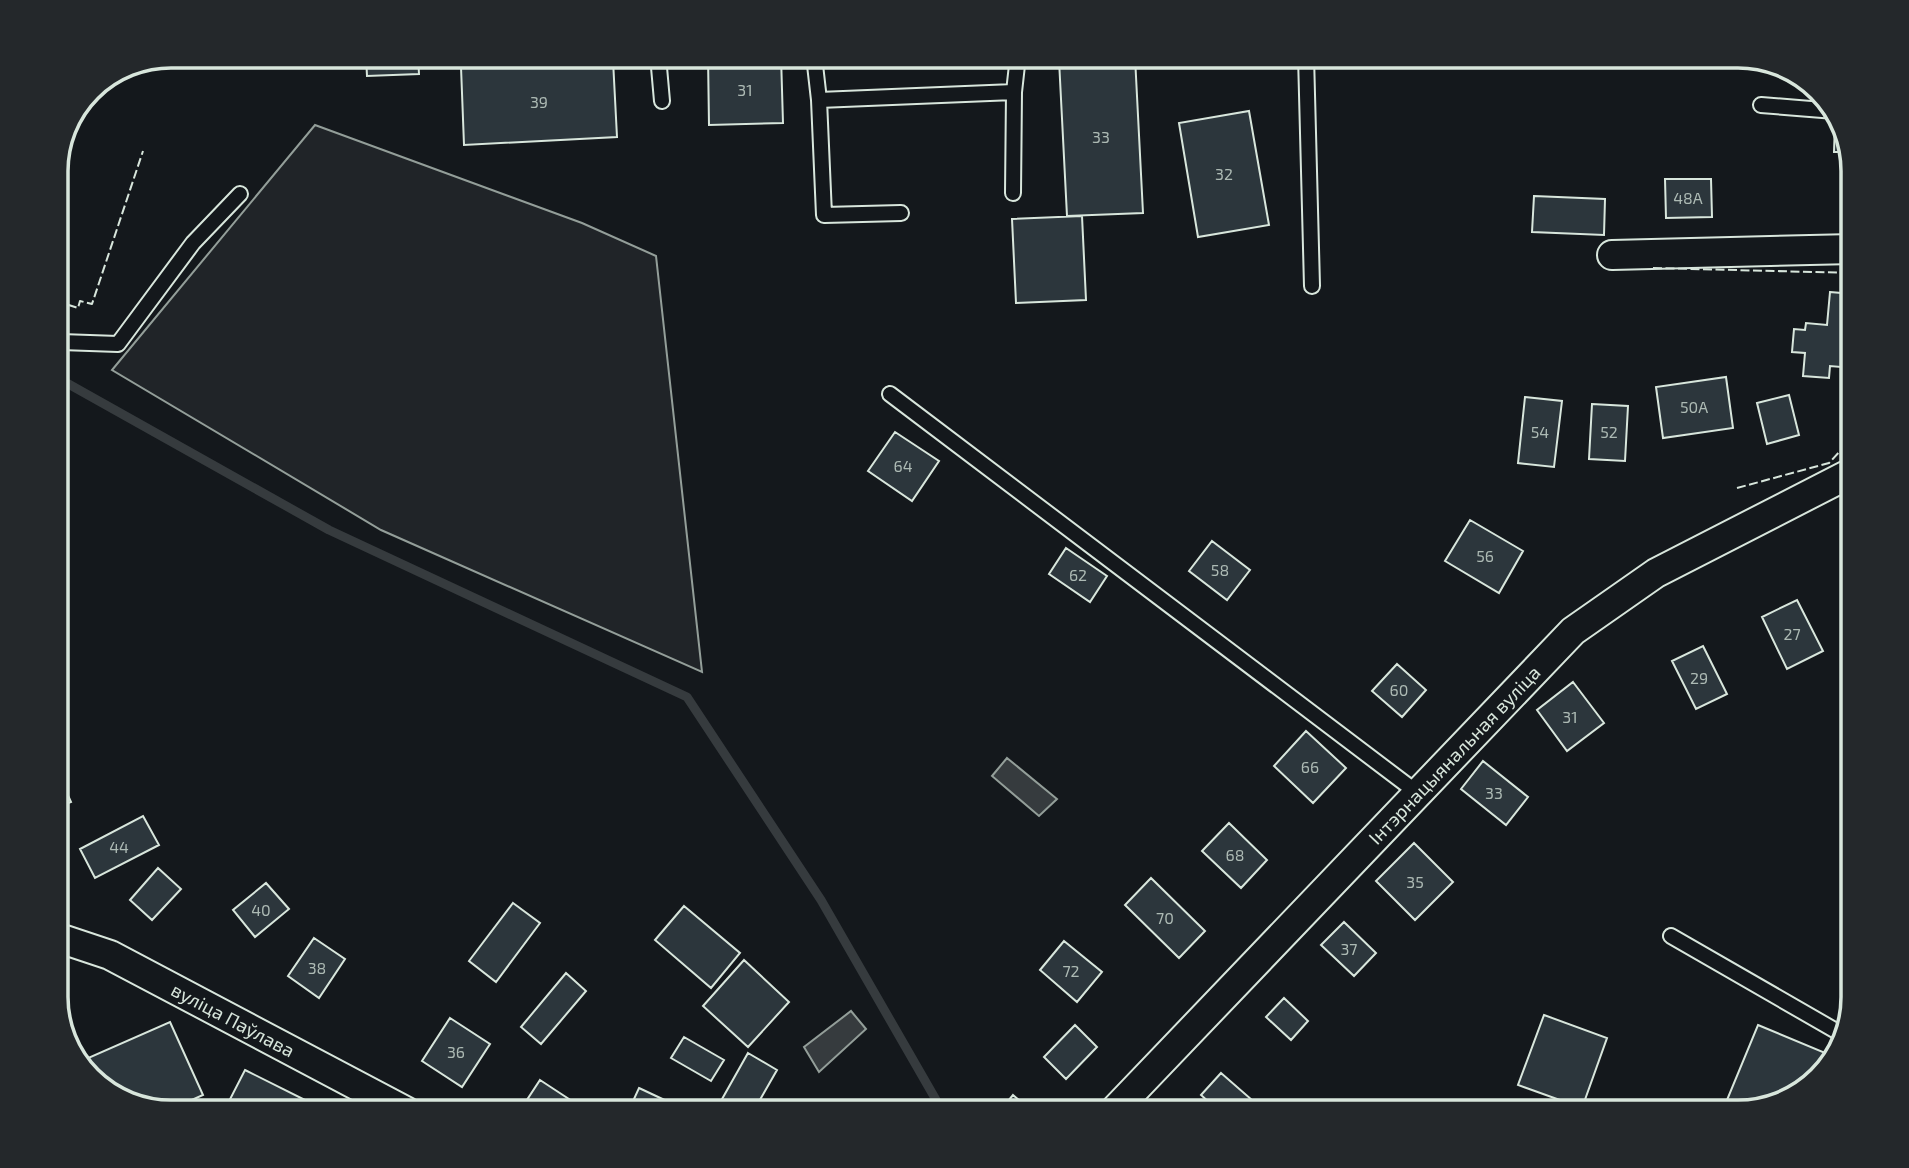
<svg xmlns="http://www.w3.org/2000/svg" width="1909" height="1168" font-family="'Exo 2',sans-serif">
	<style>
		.green { fill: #202428; stroke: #939e99; stroke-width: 2 }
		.water { fill: #363b3e; stroke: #939e99; stroke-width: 2 }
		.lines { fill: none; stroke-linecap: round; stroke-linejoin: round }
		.stream { stroke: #363b3e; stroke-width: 9 }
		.building { fill: #2c363c; stroke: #d8e6dc; stroke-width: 2 }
		.lane-casing { stroke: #d8e6dc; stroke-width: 18 }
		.street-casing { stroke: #d8e6dc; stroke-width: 32 }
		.lane { stroke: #14181c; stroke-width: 14 }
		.street { stroke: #14181c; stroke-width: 28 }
		.fence { stroke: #d8e6dc; stroke-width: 2; stroke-dasharray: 9 3.5; stroke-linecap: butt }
		.labels { text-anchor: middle; stroke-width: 5; stroke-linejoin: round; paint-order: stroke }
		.number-label { font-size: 16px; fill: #adbab4 }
		.street-label { font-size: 19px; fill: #d8e6dc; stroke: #14181c }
		.rim { fill: none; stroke: #d8e6dc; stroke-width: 3.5 }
	</style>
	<rect width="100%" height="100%" fill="#14181c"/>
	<path class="green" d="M315 125 582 223 656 256 702 672 381 530 112 370Z"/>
	<path class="water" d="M1007 758 1057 799 1039 816 992 776Z
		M851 1011 866 1029 819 1072 804 1047Z"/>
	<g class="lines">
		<path class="stream" d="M56 377 329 530 687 697 821 900 943 1112"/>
	</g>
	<path class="building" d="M366 56H418L419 74 367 76Z
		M708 56H781L783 123 709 125Z
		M1683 56H1721L1720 67 1683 66Z
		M1135 57 1143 213 1067 216 1059 60Z
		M613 60 617 137 464 145 461 67Z
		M1249 111 1269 225 1198 237 1179 123Z
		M1835 123H1840L1849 152H1834Z
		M1665 179H1711L1712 217 1666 218Z
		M1534 196 1605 199 1604 235 1532 232Z
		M1082 216 1086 300 1016 303 1012 219Z
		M1830 292 1853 294V368L1830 366 1829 378 1803 376 1805 353 1792 352 1794 329 1805 330 1806 323 1827 325Z
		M1726 377 1733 428 1663 438 1656 387Z
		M1789 395 1799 435 1767 444 1757 403Z
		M1525 397 1562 401 1554 467 1518 463Z
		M1592 404 1628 406 1625 461 1589 459Z
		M895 432 939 461 912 501 868 471Z
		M1470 520 1523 551 1499 593 1445 561Z
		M1212 541 1250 570 1227 600 1189 571Z
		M1066 548 1107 576 1090 602 1049 574Z
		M1797 600 1823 651 1787 669 1762 617Z
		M1703 646 1727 694 1696 709 1672 661Z
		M1397 664 1426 690 1402 717 1372 691Z
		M1573 682 1604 723 1567 751 1537 710Z
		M1306 731 1346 768 1313 803 1274 766Z
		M1483 761 1528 797 1506 825 1461 789Z
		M56 769 71 802 56 808Z
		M143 816 159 845 95 878 80 849Z
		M1229 823 1267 860 1241 888 1202 851Z
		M1414 843 1453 882 1415 920 1376 881Z
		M158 868 181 889 152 920 130 900Z
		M1151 878 1205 931 1179 958 1125 905Z
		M266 883 289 909 255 937 233 910Z
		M513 903 540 923 496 982 469 961Z
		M684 906 740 953 711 988 655 940Z
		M1344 922 1376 953 1354 976 1321 945Z
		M314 938 345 959 319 998 288 976Z
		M1064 941 1102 972 1077 1002 1040 970Z
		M744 960 789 1002 748 1047 703 1006Z
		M566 973 586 991 541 1044 521 1027Z
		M1284 998 1308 1021 1291 1040 1266 1017Z
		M1544 1015 1607 1038 1582 1108 1518 1085Z
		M450 1018 490 1044 462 1087 422 1061Z
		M170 1022 203 1095 167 1111 113 1096 79 1062Z
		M1075 1025 1097 1047 1066 1079 1044 1057Z
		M1758 1025 1835 1057 1795 1097 1738 1112H1722Z
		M684 1037 724 1060 711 1081 671 1058Z
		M748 1053 777 1070 753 1112H723L717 1108Z
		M245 1070 315 1105 311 1112H231L225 1109Z
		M1221 1073 1252 1100 1241 1112H1220L1201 1095Z
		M540 1080 578 1105 573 1112H519Z
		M639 1088 688 1111V1112H628Z
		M1013 1095 1033 1112H999Z
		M1488 1102 1511 1112H1485Z"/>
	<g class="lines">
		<g class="lane-casing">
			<path id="lane" d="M658 56 662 101
				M814 56 819 100 1014 92 1018 56
				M1306 56 1312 286
				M819 100 824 215 901 213
				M1761 105 1835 111
				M1013 193 1014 92
				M56 340 61 342 118 344 193 243 240 194
				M890 394 1419 794
				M1671 936 1843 1035"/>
		</g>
		<g class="street-casing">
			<g id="street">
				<path d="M1612 255 1853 249"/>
				<path id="s1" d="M56 937 110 955 407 1112"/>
				<path id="s2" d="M1113 1112 1573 631 1656 573 1853 472"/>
			</g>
		</g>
		<use href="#lane" class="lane"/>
		<use href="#street" class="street"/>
		<path class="fence" d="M1653 268 1853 273
			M56 301 78 308 80 301 92 304 143 151
			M1737 488 1829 463 1853 437"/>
	</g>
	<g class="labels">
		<g class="number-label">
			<text x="745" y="96">31</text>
			<text x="539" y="108">39</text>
			<text x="1101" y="143">33</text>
			<text x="1224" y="180">32</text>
			<text x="1688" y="204">48А</text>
			<text x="1694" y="413">50А</text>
			<text x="1540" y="438">54</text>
			<text x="1609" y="438">52</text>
			<text x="903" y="472">64</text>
			<text x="1485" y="562">56</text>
			<text x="1220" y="576">58</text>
			<text x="1078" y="581">62</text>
			<text x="1792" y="640">27</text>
			<text x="1699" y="684">29</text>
			<text x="1399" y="696">60</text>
			<text x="1570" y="723">31</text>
			<text x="1310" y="773">66</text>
			<text x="1494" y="799">33</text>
			<text x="119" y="853">44</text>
			<text x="1235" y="861">68</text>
			<text x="1415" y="888">35</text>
			<text x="261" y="916">40</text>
			<text x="1165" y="924">70</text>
			<text x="1349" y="955">37</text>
			<text x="317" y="974">38</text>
			<text x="1071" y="977">72</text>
			<text x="456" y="1058">36</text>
		</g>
		<g class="street-label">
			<text dy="7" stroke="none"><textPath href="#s2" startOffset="494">Інтэрнацыянальная вуліца</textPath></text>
			<text dy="7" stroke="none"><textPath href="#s1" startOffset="196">вуліца Паўлава</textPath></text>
		</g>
	</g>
	<path d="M0 0H1909V1168H0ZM171 68H1738A103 103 0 0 1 1841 171V997A103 103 0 0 1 1738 1100H171A103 103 0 0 1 68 997V171A103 103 0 0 1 171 68Z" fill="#24282b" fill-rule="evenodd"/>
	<path class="rim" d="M171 68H1738A103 103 0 0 1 1841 171V997A103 103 0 0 1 1738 1100H171A103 103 0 0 1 68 997V171A103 103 0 0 1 171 68Z"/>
</svg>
